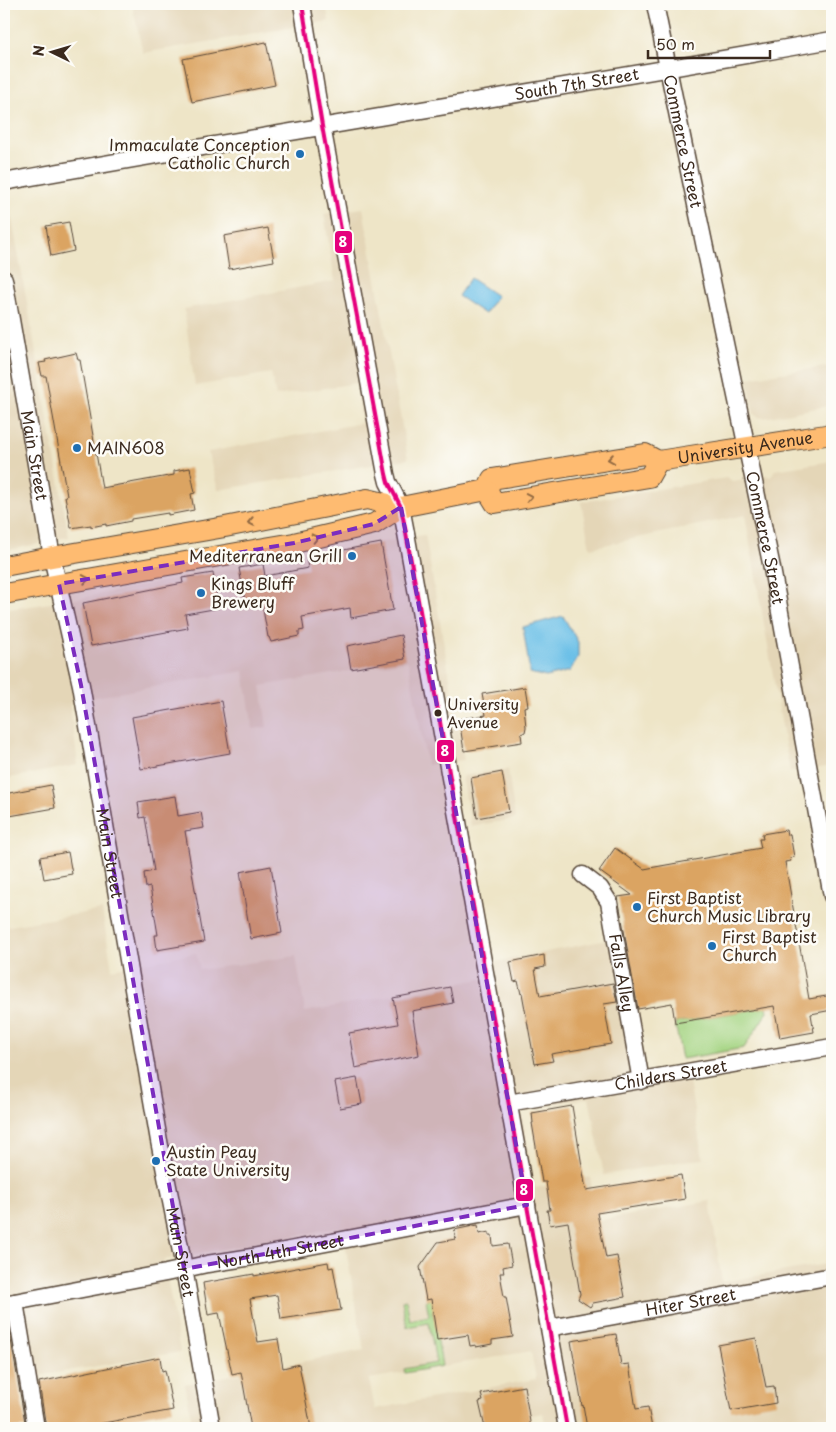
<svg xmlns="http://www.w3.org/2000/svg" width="836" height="1432" font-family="'Playpen Sans',sans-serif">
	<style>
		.built { fill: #e4d6b7; fill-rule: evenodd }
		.green { fill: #a4d482; stroke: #707f50 }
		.water { fill: #6bbfe7; stroke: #537482 }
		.building { fill: #dba462 }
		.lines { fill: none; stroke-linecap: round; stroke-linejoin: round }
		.minor-casing { stroke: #564637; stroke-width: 19 }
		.major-casing { stroke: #564637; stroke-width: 22 }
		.minor { stroke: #fff; stroke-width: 16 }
		.major { stroke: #febb71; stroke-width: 20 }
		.bus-1-casing { stroke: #fdfcf7; stroke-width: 8 }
		.bus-1 { stroke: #e5007d; stroke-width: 4 }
		.oneway { stroke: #936b43 }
		.marked { fill: #7b2cbf; fill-opacity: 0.2; stroke: #7b2cbf; stroke-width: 4; stroke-dasharray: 10 6; stroke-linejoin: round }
		.poi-dot { fill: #1f6fb2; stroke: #fdfcf7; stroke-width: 2 }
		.bus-dot { fill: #3b2a1e; stroke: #fdfcf7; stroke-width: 2 }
		.labels { text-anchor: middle; stroke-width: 5; stroke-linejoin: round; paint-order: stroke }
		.bus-label { font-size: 15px; fill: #3b2a1e; stroke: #fdfcf7; text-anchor: start }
		.street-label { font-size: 16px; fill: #3b2a1e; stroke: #fdfcf7 }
		.poi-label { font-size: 16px; fill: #3b2a1e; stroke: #fdfcf7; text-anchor: start }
		.line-badge { stroke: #fdfcf7; stroke-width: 2 }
		.badge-label { font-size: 14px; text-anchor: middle; font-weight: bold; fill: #fff }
	</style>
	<rect width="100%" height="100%" fill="#fdfcf7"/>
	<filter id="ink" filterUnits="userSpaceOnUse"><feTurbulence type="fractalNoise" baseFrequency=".02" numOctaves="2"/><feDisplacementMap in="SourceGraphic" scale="10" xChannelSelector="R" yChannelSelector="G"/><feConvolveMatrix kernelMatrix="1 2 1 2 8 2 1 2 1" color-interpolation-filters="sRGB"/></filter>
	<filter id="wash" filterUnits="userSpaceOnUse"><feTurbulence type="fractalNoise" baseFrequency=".0096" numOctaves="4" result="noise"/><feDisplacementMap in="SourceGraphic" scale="20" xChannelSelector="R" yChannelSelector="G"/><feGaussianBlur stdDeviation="1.12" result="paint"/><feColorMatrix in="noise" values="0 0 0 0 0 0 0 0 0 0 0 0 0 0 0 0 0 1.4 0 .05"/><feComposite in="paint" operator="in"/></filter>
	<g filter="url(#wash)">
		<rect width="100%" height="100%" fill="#eee5c7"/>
		<path class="built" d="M132 4H326L329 21 143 53Z
			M4 174 69 537 40 542 38 544 4 551Z
			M363 208 408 459 218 490 208 452 362 423 356 383 276 396 271 373 195 386 184 309 335 281 324 214Z
			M832 366V405L764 418 758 417 754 414 747 378Z
			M832 461V766L790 772 745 515 590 548 581 502 726 478 733 481 765 475 770 477 775 470Z
			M423 535H425L464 760 427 765 408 661 261 686 267 727 253 729 244 671 95 697 70 704 78 765 4 779V610L77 599 181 578Z
			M508 769 515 819 471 826 462 776Z
			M102 910 112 969 196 953 200 970 296 956 305 1012 497 976 495 962 622 937 646 1073 686 1066 703 1159 683 1161 604 1175 589 1098 521 1110 535 1188 590 1177 596 1221 710 1201 722 1282 832 1263V1428H546L543 1413 459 1428H193L185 1384 364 1350 342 1227 164 1260 180 1352 20 1379 28 1428H4V927ZM531 1351 536 1379 375 1409 369 1379Z"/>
		<path class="green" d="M767 1007 768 1011 744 1048 682 1059 675 1023Z
			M465 1293 448 1308 432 1311 434 1319 450 1316 435 1322 442 1366 405 1373 404 1369 436 1363 429 1323 407 1327 402 1301 406 1300 410 1320 429 1316 426 1300Z"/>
		<path class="water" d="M470 278 497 296 485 314 458 296Z
			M563 616 578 642V657L570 671 546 677 530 673 523 627Z"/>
		<g id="blocks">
			<path class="building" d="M266 42 275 85 192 102 183 59Z
				M69 222 74 251 51 256 46 226Z
				M268 228 274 261 229 269 224 236Z
				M76 353 78 360H80L102 488 174 475V471L190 468 195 493 191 494 194 510 168 515V513L131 519V521L106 526V524L91 527V525L71 528 65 496H67L46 376H42L39 363 46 362 45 360Z
				M381 543 393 610 351 618 350 608 302 617 304 630 299 631V636L271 642 269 637H268L262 604 246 607 239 568 263 564 265 576 308 568 306 557Z
				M213 573 219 608 185 614 188 628 91 646 83 603 183 583 182 578Z
				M401 635 405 659 351 669 347 646Z
				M525 687 528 706 524 707 526 727 525 732 521 734 522 742 464 751 459 719 486 715 482 694Z
				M221 701 230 753 141 769 132 717Z
				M502 772 509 812 477 818 471 778Z
				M51 785 55 808 4 817V794Z
				M175 796 178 816 201 812 204 828 185 831 204 942 157 950 155 935H158L150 887 146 888 144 873 154 871 145 817 140 818 138 802Z
				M786 830 787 835 790 834 794 857 790 858 791 861 785 862 809 999 832 995V1010L811 1014 814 1032 780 1038 774 1006 675 1023 672 1003 638 1009 618 897 632 895 599 871 615 848 644 869 761 848 759 839H763L762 834Z
				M68 852 72 874 44 879 40 857Z
				M271 866 282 933 251 939 240 872Z
				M544 955 545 967 535 969 540 996 613 983 617 1002 604 1004 611 1044 551 1054 553 1061 535 1064 522 993 521 994 518 981 514 982 510 962Z
				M450 987 453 1003 412 1011 419 1055 355 1068 349 1033 398 1024 393 998Z
				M357 1078 362 1104 340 1108 335 1082Z
				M572 1106 586 1190 681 1175 685 1199 597 1213 606 1258 617 1256 625 1297 593 1303 590 1307 578 1299 580 1294 568 1222 550 1225 547 1210H550L546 1182H542L532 1123H533L532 1113Z
				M478 1225 479 1234 489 1232V1235H492L493 1246 508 1244 512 1265 503 1267 504 1273H500L504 1297H506L513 1337 492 1340V1344L476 1347V1345L470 1346 468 1335 437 1340 431 1299 426 1300 420 1267 438 1242 456 1239 454 1230Z
				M328 1262 329 1268 333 1267 341 1310 281 1319 277 1295 250 1299 258 1342 278 1339 283 1368 299 1364 311 1428H251L241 1372 232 1374 219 1313 208 1315 203 1283 254 1274V1276Z
				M4 1328H9L26 1428H5Z
				M616 1334 621 1365 629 1364 636 1409 648 1407 652 1428H587L583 1405 582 1406 571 1341Z
				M756 1338 766 1387 774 1386 776 1403 731 1411 718 1345Z
				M160 1357 162 1371 165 1370 173 1410 77 1428H46L39 1382Z
				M524 1386 531 1428H485L479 1402 483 1401 481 1394Z"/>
		</g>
	</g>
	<g filter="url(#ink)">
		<use href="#blocks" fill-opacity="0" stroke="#564637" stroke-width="1"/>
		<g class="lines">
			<g class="minor-casing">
				<g id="minor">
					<path d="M302 4 322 126 386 474 388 482 401 507 406 533 567 1428"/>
					<path id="s1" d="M655 4 690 176 771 563 832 896"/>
					<path id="s2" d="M4 182C279 132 556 89 832 40"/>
					<path id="s3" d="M4 279 52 557 81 685 159 1141 182 1257 212 1428"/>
					<path id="s4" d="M583 875 600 888 609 902 641 1081"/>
					<path id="s5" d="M508 1103 832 1047"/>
					<path d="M15 1302 36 1428"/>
					<path id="s6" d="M4 1304 166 1273 207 1264 252 1257 527 1205"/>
					<path id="s7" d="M549 1328 832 1276"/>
				</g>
			</g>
			<g class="major-casing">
				<g id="major">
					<path id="s8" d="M487 490 492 479 645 454 658 461 832 434"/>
					<path d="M487 490 495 503 649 477 658 461"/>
					<path d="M4 566 52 557 225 527 367 499 401 507"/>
					<path d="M4 594 59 584 294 543 374 524 401 507 487 490"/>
				</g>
			</g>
			<use href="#minor" class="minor"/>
			<use href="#major" class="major"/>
			<g class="bus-1-casing">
				<path id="bus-1" d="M302 4 322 126 386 474 388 482 401 507 406 533 567 1428"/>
			</g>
			<use href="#bus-1" class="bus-1"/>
		</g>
		<defs><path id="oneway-chevron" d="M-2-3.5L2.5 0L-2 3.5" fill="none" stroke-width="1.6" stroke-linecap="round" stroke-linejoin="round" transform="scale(1.25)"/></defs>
		<g class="oneway">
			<use href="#oneway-chevron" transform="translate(611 459) rotate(171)"/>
			<use href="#oneway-chevron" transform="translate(529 497) rotate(-10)"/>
			<use href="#oneway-chevron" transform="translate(251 522) rotate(169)"/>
			<use href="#oneway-chevron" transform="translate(315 538) rotate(-13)"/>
			<use href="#oneway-chevron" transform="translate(86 579) rotate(-10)"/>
		</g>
	</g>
	<path class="marked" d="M401 507 527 1205 184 1269 81 685 59 584 294 543 374 524Z"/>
	<g class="poi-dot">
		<circle cx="300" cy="154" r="5"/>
		<circle cx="77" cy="448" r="5"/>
		<circle cx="352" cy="556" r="5"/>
		<circle cx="201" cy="593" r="5"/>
		<circle cx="637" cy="907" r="5"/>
		<circle cx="712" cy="946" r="5"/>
		<circle cx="156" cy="1161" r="5"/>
	</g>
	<circle class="bus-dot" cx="438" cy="713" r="4.5"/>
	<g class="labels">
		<g class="bus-label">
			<text x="447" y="710">University<tspan x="447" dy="18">Avenue</tspan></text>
		</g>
		<g class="street-label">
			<text dy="6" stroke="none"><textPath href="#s2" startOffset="581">South 7th Street</textPath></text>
			<text dy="6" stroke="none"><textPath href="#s1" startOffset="140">Commerce Street</textPath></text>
			<text dy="6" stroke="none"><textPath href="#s8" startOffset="270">University Avenue</textPath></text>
			<text dy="6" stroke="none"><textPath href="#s3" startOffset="179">Main Street</textPath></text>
			<text dy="6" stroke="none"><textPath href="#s1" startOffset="545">Commerce Street</textPath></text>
			<text dy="6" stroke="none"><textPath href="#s3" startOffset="584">Main Street</textPath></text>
			<text dy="6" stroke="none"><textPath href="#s4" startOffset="110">Falls Alley</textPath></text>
			<text dy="6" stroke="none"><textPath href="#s5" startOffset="165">Childers Street</textPath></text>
			<text dy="6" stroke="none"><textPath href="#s6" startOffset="281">North 4th Street</textPath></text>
			<text dy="6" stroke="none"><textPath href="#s3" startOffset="989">Main Street</textPath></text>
			<text dy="6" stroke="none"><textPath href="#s7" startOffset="144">Hiter Street</textPath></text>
		</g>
		<g class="poi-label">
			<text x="290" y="151" text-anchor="end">Immaculate Conception<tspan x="290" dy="18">Catholic Church</tspan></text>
			<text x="87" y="454">MAIN608</text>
			<text x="342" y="562" text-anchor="end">Mediterranean Grill</text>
			<text x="211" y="590">Kings Bluff<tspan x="211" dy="18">Brewery</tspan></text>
			<text x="647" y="904">First Baptist<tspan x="647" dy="18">Church Music Library</tspan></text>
			<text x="722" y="943">First Baptist<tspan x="722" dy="18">Church</tspan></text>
			<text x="166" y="1158">Austin Peay<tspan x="166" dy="18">State University</tspan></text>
		</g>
	</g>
	<g class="line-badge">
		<rect x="334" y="230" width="19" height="24" rx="5" fill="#e5007d"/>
		<rect x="436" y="739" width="19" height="24" rx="5" fill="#e5007d"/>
		<rect x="515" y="1178" width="19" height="24" rx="5" fill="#e5007d"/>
	</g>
	<g class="badge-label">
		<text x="343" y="247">8</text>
		<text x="445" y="756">8</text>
		<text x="524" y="1195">8</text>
	</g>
	<rect width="836" height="1432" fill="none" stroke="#fdfcf7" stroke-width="20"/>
	<g transform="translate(52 52) rotate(275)" stroke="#fdfcf7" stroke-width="4" paint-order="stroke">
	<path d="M0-4L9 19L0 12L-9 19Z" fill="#3b2a1e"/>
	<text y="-8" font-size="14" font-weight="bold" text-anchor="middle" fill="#3b2a1e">N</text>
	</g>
	<path d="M648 50v8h122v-8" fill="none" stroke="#3b2a1e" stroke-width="2.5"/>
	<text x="656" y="50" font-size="15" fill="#3b2a1e" stroke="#fdfcf7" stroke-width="4" paint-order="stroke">50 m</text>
</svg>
